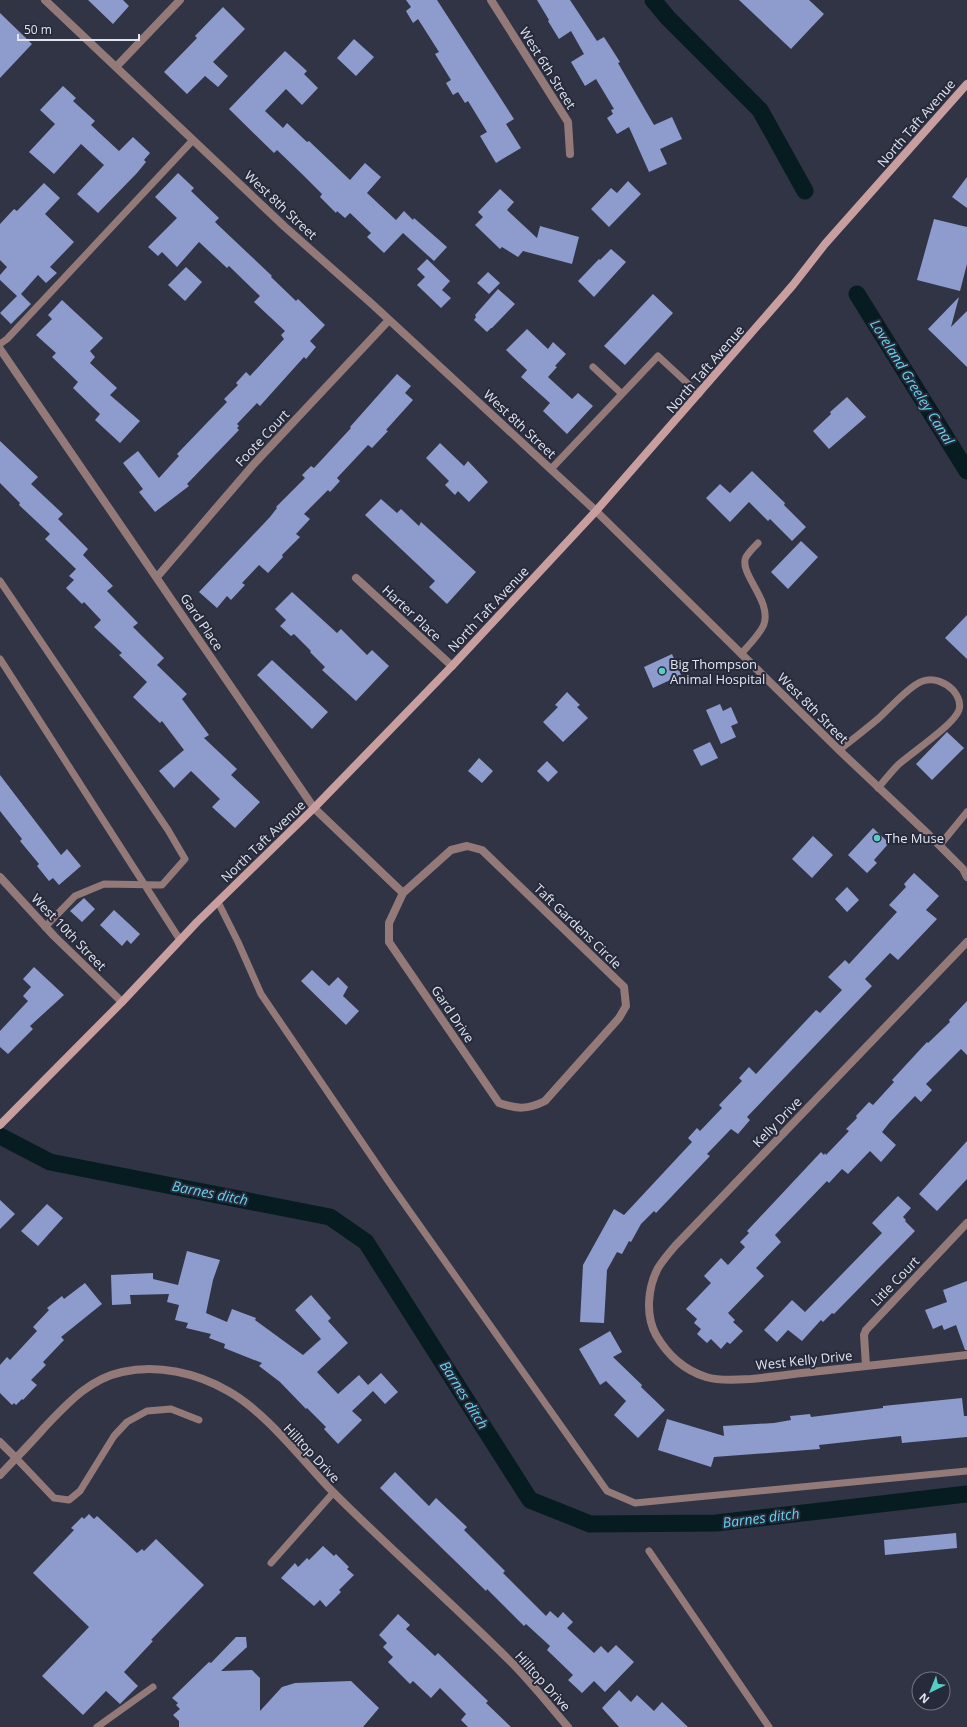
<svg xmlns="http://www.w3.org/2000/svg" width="967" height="1727" font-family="'Open Sans',sans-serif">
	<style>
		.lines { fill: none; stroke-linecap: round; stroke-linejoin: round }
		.canal { stroke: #061c21; stroke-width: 17 }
		.building { fill: #8e9bcd }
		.lane { stroke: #947979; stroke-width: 7 }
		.street { stroke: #947979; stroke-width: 8 }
		.secondary { stroke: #c99e9f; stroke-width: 8 }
		.poi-dot { fill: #55cec5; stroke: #262a3a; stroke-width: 1.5 }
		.labels { text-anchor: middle; stroke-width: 4; stroke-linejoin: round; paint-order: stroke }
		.street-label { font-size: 13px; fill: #e1e5f0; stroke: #262a3a }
		.poi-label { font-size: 13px; fill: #e1e5f0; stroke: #262a3a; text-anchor: start }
		.water-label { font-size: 14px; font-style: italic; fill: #67d3ed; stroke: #262a3a }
	</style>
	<rect width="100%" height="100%" fill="#303445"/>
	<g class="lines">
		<path class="canal" d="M653 0 668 18 760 110 805 191
			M857 294 967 471
			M0 1136 50 1162 330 1217 366 1242 530 1500 590 1524 716 1523 967 1494"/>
	</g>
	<path class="building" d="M88 0H123L129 6 113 24Z
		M406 0H437L514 119 506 124 521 148 496 163 480 136 487 132 468 101 465 103 458 92 453 95 446 83 451 80 435 54 439 52 418 19 413 23 406 11 411 7Z
		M537 0H570L597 41 604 37 620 62 618 63 654 125 672 117 682 139 660 149 667 164 649 172 629 127 617 134 607 118 613 114 611 110 614 109 596 79 585 86 571 62 584 54 571 31 559 39 548 21 549 20Z
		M739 0H809L824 14 791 49Z
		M223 7 245 29 213 62 228 76 218 87 205 76 187 94 164 72 197 38 195 36Z
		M0 13 32 44 0 78Z
		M354 39 374 57 356 76 337 58Z
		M285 51 307 71 304 74 318 88 302 105 286 89 265 111 283 128 287 123 307 142 309 141 350 180 365 163 381 177 367 193 396 220 404 211 413 220 414 218 447 247 434 261 403 233 384 253 367 237 371 233 350 213 345 218 337 211 336 213 320 197 322 194 302 174 277 150 274 153 229 109Z
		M63 86 76 98 73 101 95 121 91 125 119 151 133 137 150 153 144 160 146 162 137 173 98 213 77 194 104 165 81 144 54 174 29 152 55 124 40 110Z
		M178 173 194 188 191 191 219 218 215 222 217 224 272 276 271 277 296 301 298 299 325 325 310 341 316 347 306 359 304 357 260 406 257 403 237 424 239 426 237 428 239 430 187 484 189 486 155 512 139 492 143 489 123 463 138 451 159 478 179 456 177 454 227 402 224 399 238 385 236 383 246 372 250 376 284 339 281 335 285 331 254 302 260 296 229 266 227 268 199 242 177 267 162 252 158 256 148 247 177 218 155 197Z
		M967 177V208L952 197Z
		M628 181 641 194 609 227 591 209 611 188 617 193Z
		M44 183 60 198 45 214 74 242 50 267 57 273 46 283 38 275 21 294 31 304 11 324 0 313 17 296 0 280V275L7 267 0 260V224L14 209 17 211Z
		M500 189 514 202 507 210 537 238 540 226 579 237 572 264 523 251 518 257 502 247 500 249 475 225 483 217 478 212Z
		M934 219 967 227V264L960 291 917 280Z
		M611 249 626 262 594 297 578 281 599 259 600 260Z
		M427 259 450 281 442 290 451 298 441 308 417 285 425 277 417 269Z
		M186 267 202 282 185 301 168 285Z
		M488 272 500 283 489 294 477 283Z
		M498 289 515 304 492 328H491L487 332 474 320 476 317 475 315Z
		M653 294 673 313 625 365 604 346Z
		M959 297 951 327 967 311V367L928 329Z
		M62 300 103 338 90 351 95 357 90 363 117 388 110 395 140 421 120 443 95 420 100 414 73 388 78 382 52 357 56 353 36 335 52 319 48 315Z
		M527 329 548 349 553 342 566 354 555 366 557 367 548 377 572 399 578 393 593 406 567 434 543 411 550 403 521 377 527 370 506 350Z
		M397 374 411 386 405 393 413 400 386 430 388 431 372 448 368 445 337 478 340 481 330 492 328 490 304 514 310 519 296 534 300 537 282 555 283 557 268 573 259 565 242 583 245 585 231 600 227 596 217 608 199 592 270 517 277 508 276 507 305 478 302 475 311 466 314 468 351 428 350 427Z
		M847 397 866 417 829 449 813 431 831 414 830 412Z
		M0 441 38 477 31 484 63 514 58 519 88 549 83 555 113 586 107 591 138 623 133 627 164 658 157 665 187 694 182 699 209 735 204 738 237 769 231 775 260 802 235 828 212 807 220 799 191 771 174 788 159 771 184 750 162 721 160 723 133 697 147 682 119 655 122 653 94 627 101 620 84 602 82 604 66 588 74 580 69 576 76 569 45 539 50 534 19 505 20 503 0 483Z
		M440 443 464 466 468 461 488 482 469 502 458 491 455 495 445 485 449 481 426 458Z
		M752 471 785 503 784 505 806 527 792 541 770 519 768 521 749 502 730 522 706 498 720 484 730 493Z
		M381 499 397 513 401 509 419 526 421 522 476 572 447 604 429 587 435 581 365 515Z
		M801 541 818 557 788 589 771 572Z
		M292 592 337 633 341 629 367 655 372 650 389 666 356 701 322 670 325 667 310 652 311 651 294 634 291 636 280 626 286 620 275 609Z
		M967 615V659L945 638Z
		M672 654 681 675 653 688 644 667Z
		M272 660 328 712 312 729 257 675Z
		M567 692 580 705 577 707 588 718 563 742 543 722 558 707 555 705Z
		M720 704 723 711 731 707 738 723 731 726 736 737 721 744 706 710Z
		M947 732 964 748 932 780 916 764Z
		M710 742 718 758 701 766 693 750Z
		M479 758 493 771 482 783 468 771Z
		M547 761 558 772 548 782 537 771Z
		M0 775 61 855 67 849 81 866 59 885 53 878 49 881 37 866 39 864 20 841 22 839 0 811Z
		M873 828 889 843 874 860 877 863 867 873 848 855Z
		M813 836 833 855 812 878 792 859Z
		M914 873 939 896 926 910 937 919 898 960 890 953 865 979 872 986 747 1117 750 1120 738 1134 731 1129 707 1154 710 1156 656 1213 654 1211 641 1224 631 1242 629 1241 622 1254 617 1252 607 1270 604 1323 580 1322 583 1265 614 1209 624 1215 692 1142 688 1138 697 1128 700 1131 722 1108 719 1105 742 1081 739 1078 749 1067 756 1074 816 1010 820 1013 842 990 828 977 845 960 849 964 897 912 889 905 906 887 904 884Z
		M847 887 859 900 847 912 835 899Z
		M84 898 95 909 82 922 70 911Z
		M114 910 140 934 131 944 127 940 122 946 100 925Z
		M34 967 64 995 30 1026 33 1029 8 1054 0 1047V1031L28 1001 23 996 31 987 23 979Z
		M312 970 329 986 338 977 348 987 343 996 359 1011 346 1025 301 981Z
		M967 1001V1055L961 1049 926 1084 932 1090 921 1102 915 1096 890 1122 882 1132 896 1145 881 1162 870 1151 848 1174 842 1169 829 1183 827 1181 775 1235 781 1242 756 1268 764 1276 728 1313 735 1320 733 1322 743 1331 730 1344 727 1342 721 1349 711 1339 707 1343 697 1334 701 1329 694 1323 697 1319 686 1309 711 1283 704 1276 721 1258 728 1265 745 1247 740 1242 749 1233 747 1231 821 1152 824 1155 825 1153 826 1155 849 1131 846 1129 857 1118 856 1116 869 1102 873 1105 894 1082 892 1080 927 1042 928 1043 950 1022 949 1020Z
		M967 1141V1179L937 1211 919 1194Z
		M898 1196 911 1208 903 1217 906 1220 905 1221 915 1231 834 1314 832 1313 823 1322 821 1320 802 1341 788 1330 777 1342 764 1330 792 1300 805 1312 882 1233 872 1223Z
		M0 1200 15 1214 0 1229Z
		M47 1204 63 1218 38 1246 21 1231Z
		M187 1251 220 1260 213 1280 206 1313 227 1322 232 1309 256 1318 255 1320 303 1355 321 1339 295 1310 311 1295 331 1318 328 1321 348 1343 317 1372 338 1394 359 1375 368 1385 381 1373 398 1392 385 1404 373 1391 352 1411 362 1420 338 1444 324 1429 326 1427 307 1408 306 1409 280 1382 259 1366 262 1363 224 1348 225 1344 209 1338 211 1334 186 1328 188 1323 175 1320 179 1305 167 1302 169 1294 130 1295 131 1304 112 1305 111 1275 153 1273V1279L178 1285Z
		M967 1281V1350H965L956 1325 944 1330 942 1325 933 1329 925 1310 947 1302 943 1290Z
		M85 1283 102 1304 61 1337 64 1340 43 1362 46 1365 31 1380 37 1385 23 1400 22 1399 16 1405 14 1403 12 1405 0 1393V1365L7 1357 10 1360 37 1331 33 1327 49 1310 47 1308 62 1296 64 1299Z
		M610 1331 622 1352 613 1357 642 1385 641 1387 665 1410 638 1438 614 1415 626 1401 606 1381 600 1385 579 1349Z
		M962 1398 964 1416H967V1437L902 1443 901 1436 819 1445 820 1449 714 1457 711 1467 658 1450 667 1419 724 1436 723 1426 774 1423 791 1420 790 1416 810 1414 811 1417 883 1408V1406Z
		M395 1472 429 1506 436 1498 467 1527 464 1530 505 1571 503 1573 546 1616 550 1611 558 1618 563 1612 573 1622 567 1628 594 1653 601 1646 608 1653 616 1645 634 1662 605 1692 594 1681 582 1693 568 1680 573 1675 547 1650 550 1646 526 1624 524 1626 487 1589 486 1591 380 1488Z
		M89 1514 94 1519 97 1516 137 1553 142 1549 144 1551 156 1539 204 1585 151 1640 153 1641 124 1672 138 1686 120 1704 106 1691 83 1715 42 1676 89 1627 33 1573 74 1530 71 1528 82 1517 84 1519Z
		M956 1533 957 1548 885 1555 884 1540Z
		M323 1546 334 1556 336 1554 349 1567 347 1569 354 1575 339 1590 341 1592 326 1607 320 1600 314 1606 281 1578 295 1563 298 1567 307 1558 309 1560Z
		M398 1614 410 1625 406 1629 435 1656 438 1653 488 1701 486 1703 511 1727H468L461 1720 466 1714 440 1688 431 1698 413 1681 410 1684 388 1662 393 1657 383 1647 387 1643 379 1635Z
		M236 1637H246L247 1647 221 1671 252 1670 260 1678V1711L282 1687 295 1683 351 1681 379 1708 363 1727H179V1721L173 1715 180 1709 176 1705 178 1703 172 1698 209 1662 211 1663Z
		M619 1690 631 1702 637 1695 654 1711 662 1702 688 1727H619L602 1708Z"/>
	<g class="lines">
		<path class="lane" d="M0 344 7 339 193 140
			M593 367 622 394
			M551 469 658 356 699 394
			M0 581 168 830 185 859 162 885 104 884 75 896 45 927
			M741 654C747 647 761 633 764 624 772 600 738 573 746 557 749 552 754 547 758 543
			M0 659 180 940
			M839 750C852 740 866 729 879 718 890 708 910 685 923 681 934 677 946 683 953 690 958 696 961 703 959 710 954 725 911 753 898 765 891 772 885 780 878 788
			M940 845 967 812
			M218 902 238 942 261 994 391 1185 607 1491 635 1503 967 1471
			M16 1458 54 1498 69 1500 80 1491 114 1436 127 1422 147 1411 171 1409 199 1420
			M649 1551 769 1727
			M271 1563 333 1493
			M97 1727 153 1687"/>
		<path class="street" d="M45 0 285 227 372 304 596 511 839 750 929 835 963 869 967 877
			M491 0 568 122 570 154
			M116 67 180 0
			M0 349 314 808 403 893
			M157 577 253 465 389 320
			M356 578 452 666
			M467 846 482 850 624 987 626 1006 619 1018 545 1101C527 1110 517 1109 499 1103L389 942V923L403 893 451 850Z
			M0 877 54 936 122 1002
			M967 942 675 1246C669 1253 663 1260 658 1268 648 1287 645 1315 656 1335 667 1354 684 1370 706 1377 729 1384 777 1376 802 1373 857 1367 912 1361 967 1355
			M866 1366 864 1335 866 1330 967 1223
			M0 1442 16 1458
			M0 1475C15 1459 30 1444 44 1428 67 1404 89 1379 122 1372 158 1364 197 1373 228 1391 266 1412 302 1460 333 1492 391 1550 453 1604 511 1662 531 1682 549 1705 568 1727"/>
		<path class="secondary" d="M0 1125 122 1002 197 922 314 808 452 666 596 511 793 285 825 244 967 84"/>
	</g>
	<g class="poi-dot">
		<circle cx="662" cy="671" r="4"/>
		<circle cx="877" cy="838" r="4"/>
	</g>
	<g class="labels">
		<g class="street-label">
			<text transform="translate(548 68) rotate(58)" y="5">West 6th Street</text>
			<text transform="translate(916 123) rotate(-49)" y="5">North Taft Avenue</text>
			<text transform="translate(281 205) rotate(43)" y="5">West 8th Street</text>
			<text transform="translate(705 369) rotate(-49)" y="5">North Taft Avenue</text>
			<text transform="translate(520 424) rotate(43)" y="5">West 8th Street</text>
			<text transform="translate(262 438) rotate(-47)" y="5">Foote Court</text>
			<text transform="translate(488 609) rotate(-47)" y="5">North Taft Avenue</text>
			<text transform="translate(412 613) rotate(43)" y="5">Harter Place</text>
			<text transform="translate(202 622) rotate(56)" y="5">Gard Place</text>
			<text transform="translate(813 708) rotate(45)" y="5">West 8th Street</text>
			<text transform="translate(263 841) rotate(-44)" y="5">North Taft Avenue</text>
			<text transform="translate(578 926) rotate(44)" y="5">Taft Gardens Circle</text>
			<text transform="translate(69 932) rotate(46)" y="5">West 10th Street</text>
			<text transform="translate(453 1014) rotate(56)" y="5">Gard Drive</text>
			<text transform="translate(777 1122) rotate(-46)" y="5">Kelly Drive</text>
			<text transform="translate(895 1281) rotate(-46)" y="5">Litle Court</text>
			<text transform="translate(804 1360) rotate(-6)" y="5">West Kelly Drive</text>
			<text transform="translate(312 1453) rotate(47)" y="5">Hilltop Drive</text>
			<text transform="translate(543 1681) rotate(48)" y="5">Hilltop Drive</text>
		</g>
		<g class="poi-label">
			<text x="670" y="669">Big Thompson<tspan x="670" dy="15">Animal Hospital</tspan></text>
			<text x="885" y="843">The Muse</text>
		</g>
		<g class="water-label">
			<text transform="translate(912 382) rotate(58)" y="5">Loveland Greeley Canal</text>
			<text transform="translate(210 1193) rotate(11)" y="5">Barnes ditch</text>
			<text transform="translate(464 1395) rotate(58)" y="5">Barnes ditch</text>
			<text transform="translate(761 1518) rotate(-7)" y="5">Barnes ditch</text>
		</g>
	</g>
	<g transform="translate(931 1691) rotate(223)"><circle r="19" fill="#262a3a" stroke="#717583"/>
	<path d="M0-3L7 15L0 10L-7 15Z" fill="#55cec5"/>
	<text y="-6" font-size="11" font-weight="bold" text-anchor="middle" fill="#e1e5f0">N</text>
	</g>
	<path d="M18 34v6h121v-6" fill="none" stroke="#e1e5f0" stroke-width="2"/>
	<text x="24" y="34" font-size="12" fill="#e1e5f0" stroke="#262a3a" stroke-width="3" paint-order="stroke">50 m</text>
</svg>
